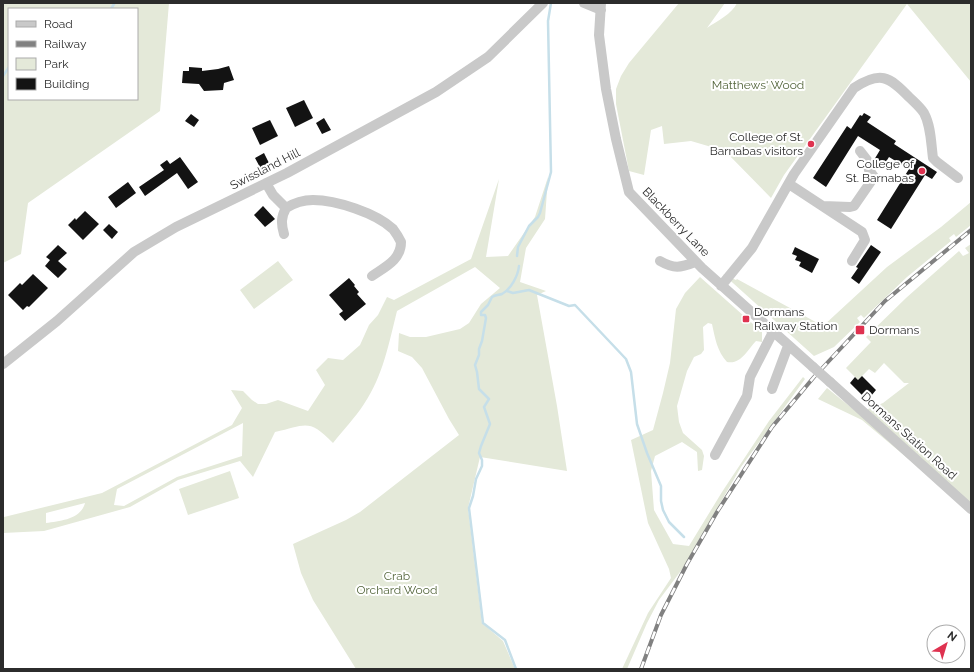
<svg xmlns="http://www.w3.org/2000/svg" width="974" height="672" font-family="Raleway,sans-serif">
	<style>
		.green { fill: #e4e9d9; fill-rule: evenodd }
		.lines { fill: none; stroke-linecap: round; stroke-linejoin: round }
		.stream { stroke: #c6dfe9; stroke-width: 2.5 }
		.building { fill: #131313 }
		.minor { stroke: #c9c9c9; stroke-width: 10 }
		.rail-casing { stroke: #818181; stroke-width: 4 }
		.rail { stroke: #fff; stroke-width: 2.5; stroke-dasharray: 8; stroke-linecap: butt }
		.minor-bridge { stroke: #c9c9c9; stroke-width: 10 }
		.poi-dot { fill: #df3250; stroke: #fff; stroke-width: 1.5 }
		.labels { text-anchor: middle; stroke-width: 4; stroke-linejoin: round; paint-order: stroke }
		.park-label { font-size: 12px; fill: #53653b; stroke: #fff }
		.poi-label { font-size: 12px; fill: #2c2c2c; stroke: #fff; text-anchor: end }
		.street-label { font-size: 12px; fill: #2c2c2c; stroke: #fff }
	</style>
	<rect width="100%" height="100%" fill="#fff"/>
	<path class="green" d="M3 3H169L160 111 28 203 21 254 3 263ZM9 9H137V99H9Z
		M679 3H725L707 28C717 21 732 14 737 3H971V82L907 4 784 175 771 198 725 151 691 141 664 144 662 126 651 130 644 175 629 171 616 104V89L621 76 629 63Z
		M548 177 545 219 526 248 520 282 546 291 537 295 557 406 567 471 480 457 468 508 482 623 503 641 515 669H356L313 600 301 573 293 544 346 520 360 512 459 435 449 419 422 368 412 357 398 351 399 333 410 337H426L460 329 469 323 481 304 500 288 475 267 397 311C389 343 383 376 364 404 355 418 343 430 333 443 309 418 306 425 275 432L253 477 240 461 178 480 130 507 44 531 3 533V518L4 517 102 493 232 425 242 408 231 390 243 391 252 400 258 404H266L278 400 308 411 325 385 316 370 328 358 343 360 360 345 369 325 378 315 387 297 394 300 471 259 499 179 486 257 508 256 535 217ZM243 423 242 456 177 477 124 506 114 505 117 489ZM85 503C81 519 61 521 46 523V513Z
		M971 202V225L956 237 954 234 949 238 951 241 907 277 864 318 861 315 857 318 860 322 834 347 814 356 723 274 736 280 737 279 823 326 887 267 941 227Z
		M971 244V513L950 494 862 420 818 399 827 388 858 413 883 403 909 383H904L884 363 875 373 869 369 858 380 846 368 871 342 866 337 906 298 959 251 963 256 969 253 965 248Z
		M278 261 293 280 254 309 240 290Z
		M700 277 762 332V342L756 341C748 349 741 365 727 362 717 351 715 338 712 324L708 323 703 327 704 350 701 354 694 357 687 371 677 406 679 422 683 433 702 450 704 456 702 470 698 471 697 452 682 442 655 456 651 471 654 510 673 544 689 546 722 492 769 421 803 377 805 379 741 467 683 568 659 600 647 623 627 669H622L648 613 671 578 669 569 648 523 631 440 653 430 663 393 670 363 676 309 685 293Z
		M230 471 239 498 188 515 179 489Z"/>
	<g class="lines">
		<path class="stream" d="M111 9 114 4 113 3
			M3 76 9 67
			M517 256 518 247 529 226 538 217 540 213 551 172 548 21 551 3
			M507 291 513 293 529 290 569 306 575 305 626 359 631 372 637 424 647 453 661 486V501L663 510 669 522 684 537
			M516 669 505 640 483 623 469 508 473 496 476 479 482 466V460L479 453 481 446 490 424 484 407 489 399 479 389 477 372 475 365 479 355V349L482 341 486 318 485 315H481V312L488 305 492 297C495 295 499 295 502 294 511 289 518 276 519 266"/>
	</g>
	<path class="building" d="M229 66 234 80 224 83 223 90 204 91 199 84 182 83 183 71H189V67L202 68V71L218 69Z
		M304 100 313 118 295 127 286 108Z
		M864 113 871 117 867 122 896 141 894 144 937 172 932 179 925 175 891 229 877 220 909 169 889 157 882 168 874 162V160L880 150 858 136 826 187 813 178 847 126 851 129 860 115 862 116Z
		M191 114 199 120 194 127 185 121Z
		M324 118 331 130 322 134 316 123Z
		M270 120 278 136 260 145 252 128Z
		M264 153 271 167 262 171 255 158Z
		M180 157 198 182 188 189 177 173 145 196 139 187 164 170 160 165 167 160 170 164Z
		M128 182 136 193 116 208 108 197Z
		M263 206 275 219 265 227 254 215Z
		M85 211 99 224 83 240 68 225 75 218 76 220Z
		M109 224 118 232 112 239 103 230Z
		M58 245 67 253 58 261 67 269 58 278 45 266 50 260 46 257Z
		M871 245 881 252 859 284 851 278 858 268 856 267Z
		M795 247 819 259 812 273 799 266 801 262 795 260 797 256 792 254Z
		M33 274 48 288 29 307 27 306 23 310 8 295 20 283 22 285Z
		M349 278 355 285 354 286 359 292 357 294 366 304 345 321 339 314 343 311 329 295Z
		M862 376 876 390 871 396 868 393 864 397 850 383 855 377 858 380Z"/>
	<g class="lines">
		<path class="minor" d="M584 3 601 10
			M601 3 599 35 606 89 616 139 629 192 702 268 813 367
			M266 183 273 195 286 208C294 203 304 200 313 200 336 200 376 213 393 229 396 233 399 238 401 242 401 260 385 267 372 276
			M789 184 862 232 865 240 852 261
			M823 206 850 207 854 206 874 177 869 170 867 160 860 151
			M284 234C281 224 281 217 286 208
			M660 261C674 269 680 268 695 262
			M721 286 752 248 794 174 854 88C880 71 889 76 909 97 914 102 920 107 924 113 931 126 931 143 933 158L937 162 958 178
			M3 364 57 321 134 252 176 227 287 173 436 92 488 57 543 3
			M830 382 971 509
			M772 389 788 346
			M715 455 747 396 750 377 773 332"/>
		<g class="rail-casing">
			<path id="rail" d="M641 669 661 615 687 564 717 512 772 427 814 377 885 301 971 230"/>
		</g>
		<use href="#rail" class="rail"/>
		<path class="minor-bridge" d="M813 367 830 382"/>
	</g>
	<g class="poi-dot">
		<circle cx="811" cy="144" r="4"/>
		<circle cx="922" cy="171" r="4"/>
		<rect x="742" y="315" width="8" height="8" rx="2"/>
		<rect x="855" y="325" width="10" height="10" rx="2"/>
	</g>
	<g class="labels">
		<g class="park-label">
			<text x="758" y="89">Matthews' Wood</text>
			<text x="397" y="580">Crab<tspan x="397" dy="14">Orchard Wood</tspan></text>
		</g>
		<g class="poi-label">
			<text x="803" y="141">College of St.<tspan x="803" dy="14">Barnabas visitors</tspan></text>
			<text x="914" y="168">College of<tspan x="914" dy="14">St. Barnabas</tspan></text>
			<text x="754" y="316" text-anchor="start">Dormans<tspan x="754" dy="14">Railway Station</tspan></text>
			<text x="869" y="334" text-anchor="start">Dormans</text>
		</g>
		<g class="street-label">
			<text transform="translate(265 169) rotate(-27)" y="4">Swissland Hill</text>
			<text transform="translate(676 222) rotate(46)" y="4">Blackberry Lane</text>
			<text transform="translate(909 436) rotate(42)" y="4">Dormans Station Road</text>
		</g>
	</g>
	<rect width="974" height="672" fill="none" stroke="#2c2c2c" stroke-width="8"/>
	<rect x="8" y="8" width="130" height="92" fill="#ffffff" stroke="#ababab"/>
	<rect x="16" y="21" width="20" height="6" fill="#c9c9c9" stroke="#ababab"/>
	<text x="44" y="28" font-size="12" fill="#2c2c2c">Road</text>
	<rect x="16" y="41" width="20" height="6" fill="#818181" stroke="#ababab"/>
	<text x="44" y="48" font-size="12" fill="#2c2c2c">Railway</text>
	<rect x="16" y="58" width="20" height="12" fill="#e4e9d9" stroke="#ababab"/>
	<text x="44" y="68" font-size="12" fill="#2c2c2c">Park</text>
	<rect x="16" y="78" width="20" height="12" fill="#131313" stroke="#ababab"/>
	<text x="44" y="88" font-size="12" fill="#2c2c2c">Building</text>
	<g transform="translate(946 644) rotate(38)"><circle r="19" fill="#ffffff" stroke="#ababab"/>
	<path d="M0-3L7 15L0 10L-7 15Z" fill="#df3250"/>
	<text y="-6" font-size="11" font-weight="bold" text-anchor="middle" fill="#2c2c2c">N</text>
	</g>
</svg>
